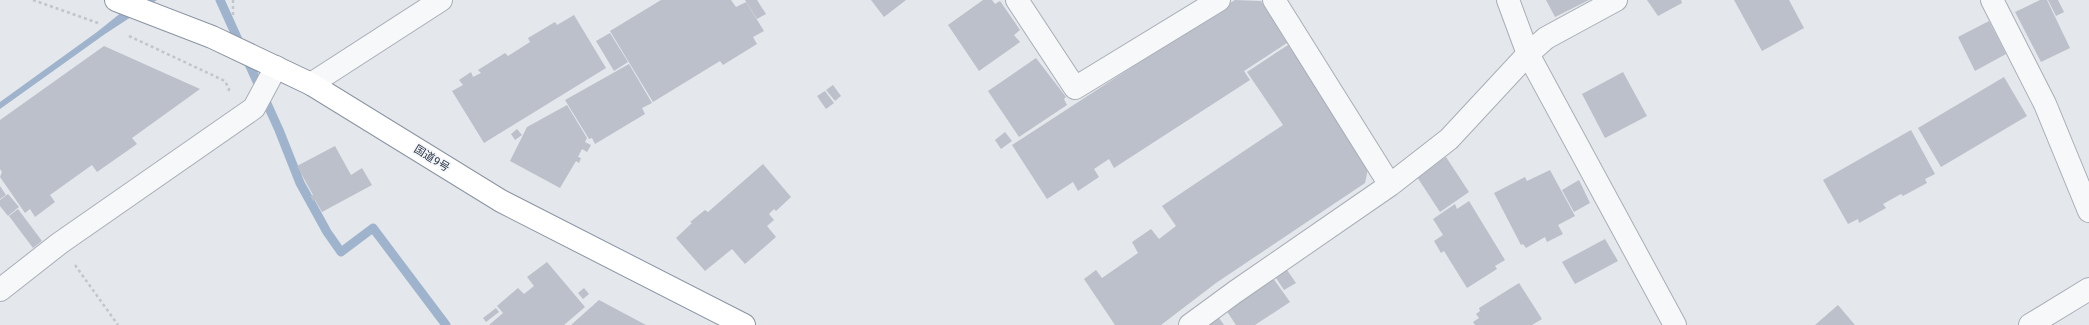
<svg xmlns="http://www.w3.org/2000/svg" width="2089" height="325" font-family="Roboto,'Noto Sans JP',sans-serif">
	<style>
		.water { fill: #9fb4cc }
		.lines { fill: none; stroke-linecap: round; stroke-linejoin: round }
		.stream { stroke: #9fb4cc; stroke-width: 9 }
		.building { fill: #bbc0ca }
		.minor-casing { stroke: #a9aeb7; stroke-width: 24 }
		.trunk-casing { stroke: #8b94a3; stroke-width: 24 }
		.path { stroke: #c2c5cb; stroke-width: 2.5; stroke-dasharray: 3 3; stroke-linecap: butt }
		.minor { stroke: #f7f8fa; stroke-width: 22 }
		.trunk { stroke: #fff; stroke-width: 22 }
		.labels { text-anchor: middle; stroke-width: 3.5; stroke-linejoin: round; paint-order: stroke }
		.street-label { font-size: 11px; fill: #2b3445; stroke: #f4f6f9 }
	</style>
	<rect width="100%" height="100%" fill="#e4e7ec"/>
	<path class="water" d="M137 0H157L105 34 0 109V102L97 32Z"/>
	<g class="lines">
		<path class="stream" d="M220 0 279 130 300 183 327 232 341 252 373 228 446 325"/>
	</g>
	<path class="building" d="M661 0H731L736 7 746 2 764 31 753 37 757 44 723 65 720 61 653 102 610 31Z
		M745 0H757L766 14 757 19Z
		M871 0H906L884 17Z
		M983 0H992L995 4 1000 1 1020 30 1014 35 1020 42 979 71 948 25Z
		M1235 0 1261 1 1287 43 1244 71 1250 80 1114 168 1109 159 1094 169 1099 177 1078 191 1073 182 1047 199 1012 145Z
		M1546 0H1589L1555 17Z
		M1647 0H1681L1682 3 1658 16Z
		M1734 0H1789L1804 28 1762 51Z
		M2040 0H2047L2070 48 2041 62 2015 12Z
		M2048 0H2058L2064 12 2056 16Z
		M574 15 606 68 484 143 452 91 463 85 459 80 471 72 473 77 481 73 478 70 505 53 508 56 530 42 528 38 555 22 557 25Z
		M1989 21 2006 54 1975 71 1958 37Z
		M610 33 628 62 614 71 596 41Z
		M1288 45 1369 164 1365 183 1216 283 1161 325H1115L1084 279 1096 270 1102 278 1138 253 1132 242 1151 229 1159 239 1176 226 1162 206 1283 125 1247 72Z
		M104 46 200 89 132 138 137 144 97 172 92 165 50 195 55 202 35 217 30 209 25 213 0 177 2 172 0 169V120Z
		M1036 58 1066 97 1064 99 1067 105 1019 137 988 91Z
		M629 64 652 103 642 108 645 114 595 144 592 138 589 139 565 100Z
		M1623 72 1647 116 1605 138 1582 94Z
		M2004 77 2027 116 1941 167 1918 128Z
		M833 85 841 96 835 101 826 90Z
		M825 91 834 103 826 109 817 96Z
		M567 105 587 138 585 142 591 145 587 152 582 149 578 157 581 158 579 163 576 161 560 188 510 161 527 127Z
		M517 129 522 135 515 140 511 134Z
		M1911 130 1935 174 1925 179 1927 183 1903 196 1901 194 1883 204 1886 208 1859 223 1858 219 1848 224 1823 180Z
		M1005 132 1012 141 1001 149 995 140Z
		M335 146 351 175 362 168 372 185 322 212 315 200 313 201 310 196 313 195 297 166Z
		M1446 157 1469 192 1440 212 1417 177Z
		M763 164 791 197 776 211 774 209 769 214 774 220 767 226 776 237 745 264 732 249 705 271 676 238 692 223 690 222 705 210 708 212Z
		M1550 170 1575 216 1558 225 1563 234 1547 242 1545 237 1526 248 1523 244 1521 245 1494 193 1525 177 1527 181Z
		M1579 180 1590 203 1574 212 1562 190Z
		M0 186 6 195 0 199Z
		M8 194 19 207 8 216 0 206V200Z
		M1469 201 1505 260 1495 266 1497 269 1467 288 1444 251 1441 253 1434 241 1443 235 1433 219 1455 204 1457 209Z
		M18 209 42 241 33 248 9 216Z
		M1605 239 1618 261 1575 284 1562 262Z
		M547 262 585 307 564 325H489L503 313 497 306 518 288 524 294 534 286 527 277Z
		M1287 270 1296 283 1284 290 1276 278Z
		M1273 278 1290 302 1255 325H1236L1226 310Z
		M1519 283 1542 319 1532 325H1475L1473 322 1479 318 1476 314 1480 311 1479 308Z
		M584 288 589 294 583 299 578 293Z
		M599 300 646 325H571Z
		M1838 305 1855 325H1815Z
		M496 308 499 312 486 322 483 318Z
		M1217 315 1224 325H1204Z"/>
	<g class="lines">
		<g class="minor-casing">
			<path id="minor" d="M1017 0 1075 88 1219 0
				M1274 0 1390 185
				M1508 0 1528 54 1675 325
				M1992 0 2045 104 2089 211
				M311 84 441 0
				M0 290 60 243 254 108 276 67
				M1190 325 1235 292 1390 185 1449 139 1528 54 1546 38 1616 0
				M2030 325 2089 289"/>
		</g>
		<g class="trunk-casing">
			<path id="trunk" d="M116 0 212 37 311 84 501 201 744 325"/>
		</g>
		<path class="path" d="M33 0 101 24
			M233 0V17
			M129 36 225 81 229 89 228 93
			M75 265 118 325"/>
		<use href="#minor" class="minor"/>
		<use href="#trunk" class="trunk"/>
	</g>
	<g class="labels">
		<g class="street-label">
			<text transform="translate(432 158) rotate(32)" y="4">国道9号</text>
		</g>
	</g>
</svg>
